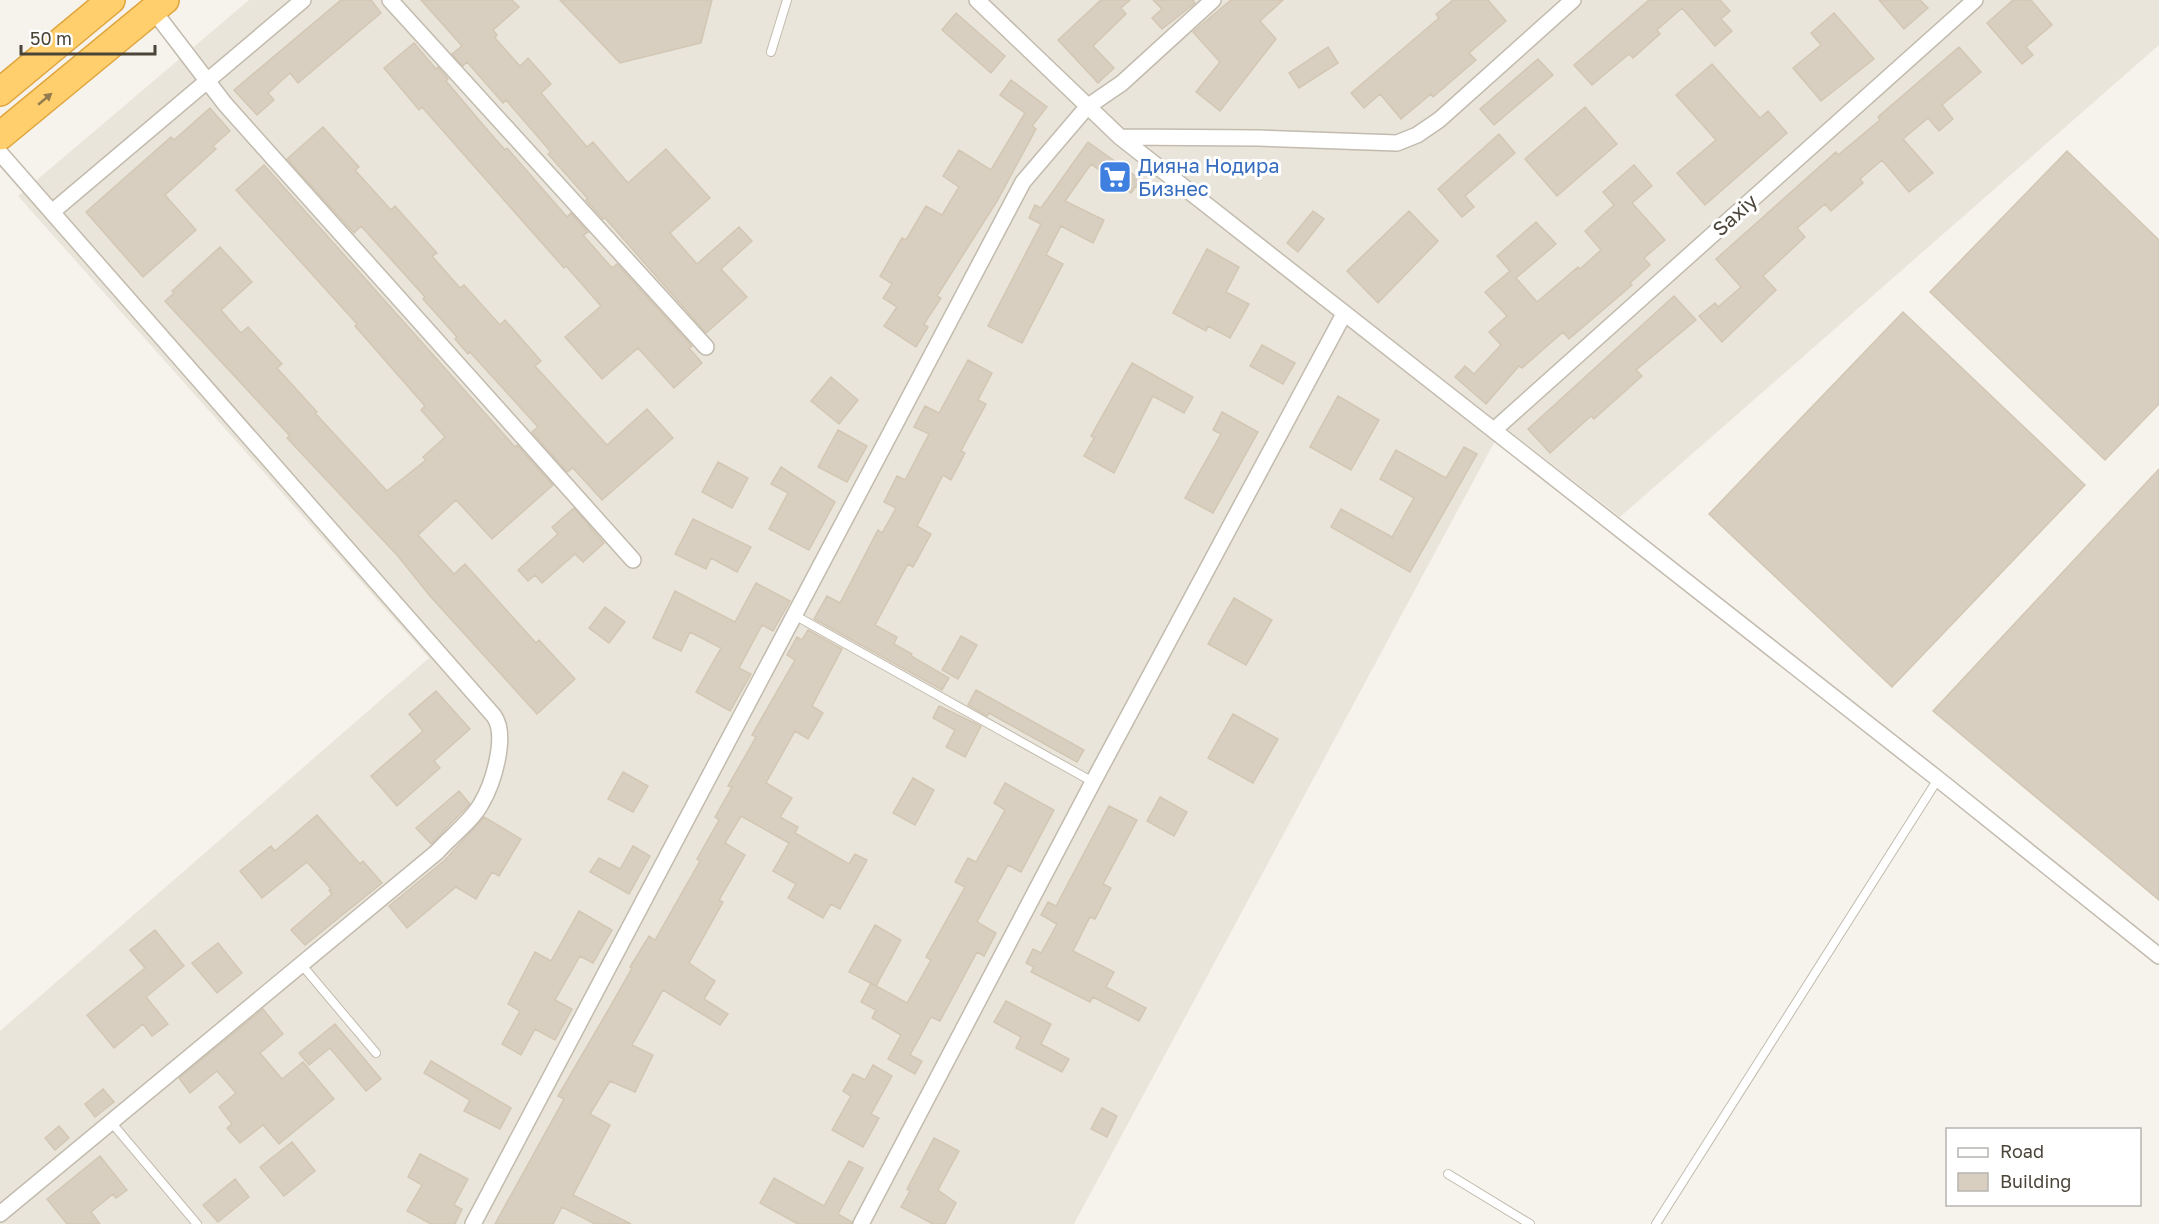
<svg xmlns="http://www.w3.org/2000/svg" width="2159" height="1224" font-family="'Golos Text',sans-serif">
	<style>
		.residential { fill: #eae5da }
		.building { fill: #d8cfc1; stroke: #d3c7b4; stroke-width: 1.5 }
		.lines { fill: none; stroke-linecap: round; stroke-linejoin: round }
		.lane-casing { stroke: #c2bbae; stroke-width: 10 }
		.street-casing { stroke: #c2bbae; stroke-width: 18 }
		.highway-casing { stroke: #e0a43c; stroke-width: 30 }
		.lane { stroke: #fff; stroke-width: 8 }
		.street { stroke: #fff; stroke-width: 15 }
		.highway { stroke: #ffcf6e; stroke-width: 27 }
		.oneway { fill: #937c4e }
		.labels { text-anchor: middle; stroke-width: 6; stroke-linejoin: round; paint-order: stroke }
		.shop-label { font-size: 20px; fill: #366cbe; stroke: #fff; text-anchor: start }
		.street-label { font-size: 20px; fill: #4b4439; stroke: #fff }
	</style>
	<rect width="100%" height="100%" fill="#f6f3ec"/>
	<path class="residential" d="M249 0H2159V45L1620 517 1503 426 1074 1224H0V1031L429 658 18 196Z"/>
	<path class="building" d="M341 0H371L381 13 298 83 290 73 268 93 274 100 257 115 234 90Z
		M421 0H512L519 7 493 30 497 35 495 38 520 66 528 58 551 84 541 93 587 147 593 142 628 183 666 149 710 198 670 233 697 264 739 227 752 241 721 269 747 297 706 333 605 218 603 219 586 200 588 199 548 154 551 152 506 100 503 103 467 62 463 66 452 54 462 46Z
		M560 0H712L701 43 620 63Z
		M1101 0H1130L1121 8 1126 14 1093 46 1114 68 1098 83 1058 40Z
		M1153 0H1193L1195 3 1162 29 1152 18 1162 9Z
		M1231 0H1283L1260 21 1276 39 1220 111 1196 92 1220 62 1193 32Z
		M1453 0H1488L1506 21 1469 53 1476 60 1433 97 1431 94 1401 119 1380 94 1364 108 1351 93 1439 18 1436 14Z
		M1649 0H1720L1730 11 1721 19 1732 31 1715 46 1682 8 1657 30 1660 34 1633 58 1629 54 1592 85 1574 65Z
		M1879 0H1920L1928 8 1904 29Z
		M2013 0H2031L2052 25 2026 47 2033 55 2022 64 1987 23Z
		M956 13 1005 56 991 73 942 30Z
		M1834 13 1874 59 1821 101 1793 68 1821 45 1811 33Z
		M414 43 436 69 438 67 448 79 446 81 484 126 505 150 507 148 567 217 571 213 588 232 583 235 612 268 617 264 692 346 689 348 702 363 674 388 638 348 602 379 565 337 601 306 566 266 564 268 422 107 419 110 384 68Z
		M1328 47 1338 63 1299 88 1289 73Z
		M1959 47 1981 72 1942 105 1953 119 1939 131 1928 118 1903 139 1933 173 1909 192 1882 160 1860 179 1863 183 1831 211 1825 204 1797 228 1805 237 1763 276 1776 290 1722 342 1699 316 1715 303 1718 307 1741 287 1716 259 1836 152 1838 155 1880 120 1878 117Z
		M1538 59 1553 75 1494 125 1480 109Z
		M1712 64 1760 118 1768 111 1787 133 1705 205 1677 173 1716 140 1676 95Z
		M1011 80 1047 107 1032 126 1036 129 997 201 937 296 941 298 924 324 928 327 916 347 884 326 897 307 883 298 892 284 880 276 902 238 906 240 926 206 942 215 959 187 943 176 959 150 991 170 1025 113 1000 95Z
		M1585 107 1617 144 1557 196 1525 159Z
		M210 108 230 131 213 146 216 149 165 195 196 230 143 277 86 212 171 137 174 140Z
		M323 127 359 167 355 170 391 210 395 206 437 253 432 256 460 288 464 285 500 325 505 320 541 361 535 366 607 445 647 409 673 438 602 500 573 468 567 472 532 432 538 427 470 352 468 354 455 339 457 337 423 299 425 297 361 226 354 233 287 159Z
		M1499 134 1515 153 1465 196 1474 207 1462 217 1438 189Z
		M1088 142 1141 180 1131 193 1091 164 1065 201 1104 220 1093 243 1061 226 1046 255 1063 264 1022 343 988 326 1041 224 1029 218 1035 205 1041 208Z
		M2067 151 2159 240V404L2105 460 1930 292Z
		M264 165 515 447 517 445 553 485 492 539 456 500 418 535 454 574 465 564 536 643 539 640 575 679 537 714 430 596 397 555 287 438 290 436 165 301 174 293 172 291 220 247 252 282 221 310 241 333 248 327 282 364 277 368 317 412 315 413 387 491 426 460 423 457 445 437 421 410 425 406 355 326 357 324 236 190Z
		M1634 165 1652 186 1632 203 1665 240 1644 258 1650 265 1630 283 1632 285 1569 339 1563 332 1522 368 1519 366 1486 404 1455 377 1465 366 1474 374 1501 345 1489 332 1507 316 1485 292 1510 271 1497 256 1536 222 1556 244 1516 278 1537 302 1578 267 1580 269 1601 250 1585 231 1614 205 1603 192Z
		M1313 211 1324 219 1298 252 1287 243Z
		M1409 211 1438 241 1378 303 1347 271Z
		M1207 249 1239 267 1226 292 1249 304 1230 338 1208 326 1206 331 1173 313Z
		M1674 296 1696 320 1636 370 1642 376 1594 419 1591 416 1550 453 1528 429Z
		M1903 312 2085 485 1892 687 1709 514Z
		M1262 345 1295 363 1283 384 1250 366Z
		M968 360 992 373 978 400 986 404 961 451 965 453 951 480 943 475 917 526 931 534 913 567 908 564 875 625 897 637 894 644 912 654 911 656 949 678 942 690 814 619 827 596 840 603 878 530 882 533 896 508 884 502 897 476 905 480 929 434 914 427 925 406 939 413Z
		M1132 363 1193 397 1184 413 1153 396 1114 473 1084 456 1094 438 1091 436Z
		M831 377 858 400 839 424 811 401Z
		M1338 396 1379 420 1351 470 1310 447Z
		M1222 412 1258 432 1213 513 1185 498 1221 434 1213 430Z
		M838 430 867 446 847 482 818 467Z
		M1464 447 1477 454 1410 572 1331 527 1341 509 1392 537 1414 498 1380 479 1396 450 1446 478Z
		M718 462 748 478 732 508 702 492Z
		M781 467 835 502 809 550 769 529 788 493 771 484Z
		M2159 469V900L1933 711Z
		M574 508 604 543 583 562 575 554 542 583 535 575 528 581 518 570 558 534 552 527Z
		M693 519 751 547 737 572 711 558 706 569 675 554Z
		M756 583 790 601 773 631 762 625 739 668 751 674 730 711 696 692 721 648 690 632 681 651 653 638 675 591 735 622Z
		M1234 598 1272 620 1246 665 1208 644Z
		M605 607 625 622 609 643 589 628Z
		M808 630 842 649 812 706 823 713 808 739 795 731 766 783 792 798 780 817 798 827 795 833 849 864 855 854 867 860 840 909 831 904 823 918 788 898 796 884 773 871 789 843 741 816 725 843 745 855 719 900 723 902 689 963 715 981 704 999 728 1014 720 1025 663 990 632 1045 653 1055 635 1092 610 1081 590 1114 610 1125 573 1195 631 1224H595L562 1207 553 1224H495L564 1099 558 1096 610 1007 632 968 630 967 649 936 655 940 700 861 697 859 719 820 715 817 732 787 728 786 756 737 752 735 795 660 787 655 797 637 802 640Z
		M961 636 977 645 958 679 942 670Z
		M976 690 1084 750 1077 762 989 713 987 716 968 705Z
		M436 691 470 729 434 761 440 768 397 806 371 776 423 731 409 714Z
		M939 706 981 726 965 757 946 747 955 730 933 718Z
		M1233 714 1278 739 1253 783 1208 758Z
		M623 772 648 786 633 812 608 799Z
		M913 778 934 790 915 825 893 813Z
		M1005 783 1054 810 1021 872 1008 865 977 922 996 933 984 956 977 952 940 1021 931 1017 910 1055 922 1061 915 1074 888 1059 901 1035 872 1018 876 1010 861 1002 871 983 907 1003 931 960 926 957 965 887 955 882 968 858 976 862 1005 810 994 803Z
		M459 791 470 804 431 844 416 828Z
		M1160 797 1187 812 1174 836 1147 821Z
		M1109 806 1137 820 1103 884 1111 888 1095 919 1090 917 1073 951 1114 972 1106 987 1146 1008 1139 1021 1093 997 1090 1002 1031 972 1034 967 1026 963 1033 949 1041 953 1057 924 1041 915 1048 902 1056 906Z
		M317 815 360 864 363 861 382 883 305 945 291 930 332 894 329 890 331 889 307 862 262 898 240 871 271 846 275 851Z
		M484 817 521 839 499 876 492 872 476 899 456 887 407 928 389 906 445 860Z
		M633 846 650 856 629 894 590 872 599 858 620 869Z
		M579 911 612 930 593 963 580 956 555 1000 572 1009 555 1040 535 1029 521 1055 502 1044 520 1011 508 1004 535 952 551 961Z
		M875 925 901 940 876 986 849 972Z
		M155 930 184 966 146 997 168 1024 152 1036 143 1024 114 1048 87 1015 145 968 130 950Z
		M218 943 242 973 217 993 192 963Z
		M1006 1001 1051 1024 1041 1044 1069 1059 1062 1072 1016 1048 1021 1037 994 1022Z
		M263 1009 283 1034 260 1053 282 1079 303 1062 334 1099 279 1144 263 1125 240 1143 227 1128 232 1124 219 1107 236 1093 217 1071 190 1093 179 1078Z
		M335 1024 381 1079 366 1091 330 1048 309 1065 299 1053Z
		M431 1061 511 1108 500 1129 464 1111 470 1100 424 1073Z
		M873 1065 892 1076 871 1114 879 1118 863 1147 832 1130 851 1096 843 1091 853 1074 865 1080Z
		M103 1089 114 1102 95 1117 85 1104Z
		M1102 1108 1117 1116 1107 1137 1091 1129Z
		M59 1126 69 1138 55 1150 45 1138Z
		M934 1138 959 1151 938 1190 956 1203 945 1224H933L901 1207 910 1191 907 1189Z
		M292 1142 315 1171 284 1196 260 1167Z
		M420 1154 468 1179 454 1205 462 1209 455 1224H431L407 1211 422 1185 408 1177Z
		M100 1156 127 1190 116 1198 113 1194 91 1212 100 1224H67L47 1199Z
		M849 1161 863 1168 838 1214 852 1222 851 1224H798L760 1203 774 1178 824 1206Z
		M235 1179 249 1197 218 1222 203 1205Z"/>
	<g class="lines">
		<g class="lane-casing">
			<path id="lane" d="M771 52 787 0
				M796 616 1093 782
				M301 964 376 1053
				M111 1122 197 1224
				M1448 1174 1530 1224
				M1656 1224 1938 779"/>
		</g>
		<g class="street-casing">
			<path id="street" d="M390 0 706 347
				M977 0 1120 137 1938 779 2159 956
				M153 10 225 104 633 560
				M1120 137 1259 138 1397 143 1417 135 1439 120 1573 0
				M0 153 494 716C508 736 493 784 481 804 471 822 450 837 437 852L0 1214
				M52 212 303 0
				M1494 430 1975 0
				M473 1224 1023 182 1087 107 1122 83 1213 0
				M861 1224 1093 782 1344 314"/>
		</g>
		<g class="highway-casing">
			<path id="highway" d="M0 92 111 0
				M0 136 165 0"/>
		</g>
		<use href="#lane" class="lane"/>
		<use href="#street" class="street"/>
		<use href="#highway" class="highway"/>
	</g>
	<defs><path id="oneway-solid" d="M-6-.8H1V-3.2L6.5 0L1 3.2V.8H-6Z" transform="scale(1.5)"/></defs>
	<use class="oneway" href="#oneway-solid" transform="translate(45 99) rotate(-40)"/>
	<defs>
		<g id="supermarket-square" transform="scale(1.725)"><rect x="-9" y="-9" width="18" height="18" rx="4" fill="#3f7fe0" stroke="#fff"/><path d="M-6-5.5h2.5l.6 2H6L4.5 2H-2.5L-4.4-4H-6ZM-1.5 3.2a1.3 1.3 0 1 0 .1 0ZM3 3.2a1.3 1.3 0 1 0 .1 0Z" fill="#fff"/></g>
	</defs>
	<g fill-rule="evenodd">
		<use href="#supermarket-square" x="1115" y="177"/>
	</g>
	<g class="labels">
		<g class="shop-label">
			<text x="1138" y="173">Дияна Нодира<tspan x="1138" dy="23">Бизнес</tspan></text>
		</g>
		<g class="street-label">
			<text transform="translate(1735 215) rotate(-42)" y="7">Saxiy</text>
		</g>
	</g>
	<rect x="1946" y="1128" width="195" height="78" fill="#ffffff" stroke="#b7b4b0" stroke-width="1.5"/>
	<rect x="1958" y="1148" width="30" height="9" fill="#ffffff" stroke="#b7b4b0" stroke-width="1.5"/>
	<text x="2000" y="1158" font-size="18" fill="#4b4439">Road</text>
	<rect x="1958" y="1173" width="30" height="18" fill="#d8cfc1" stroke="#b7b4b0" stroke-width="1.5"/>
	<text x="2000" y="1188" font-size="18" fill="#4b4439">Building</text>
	<path d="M21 45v9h134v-9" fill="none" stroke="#4b4439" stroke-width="3"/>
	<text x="30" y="45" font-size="18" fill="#4b4439" stroke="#ffffff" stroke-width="4.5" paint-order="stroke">50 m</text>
</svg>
